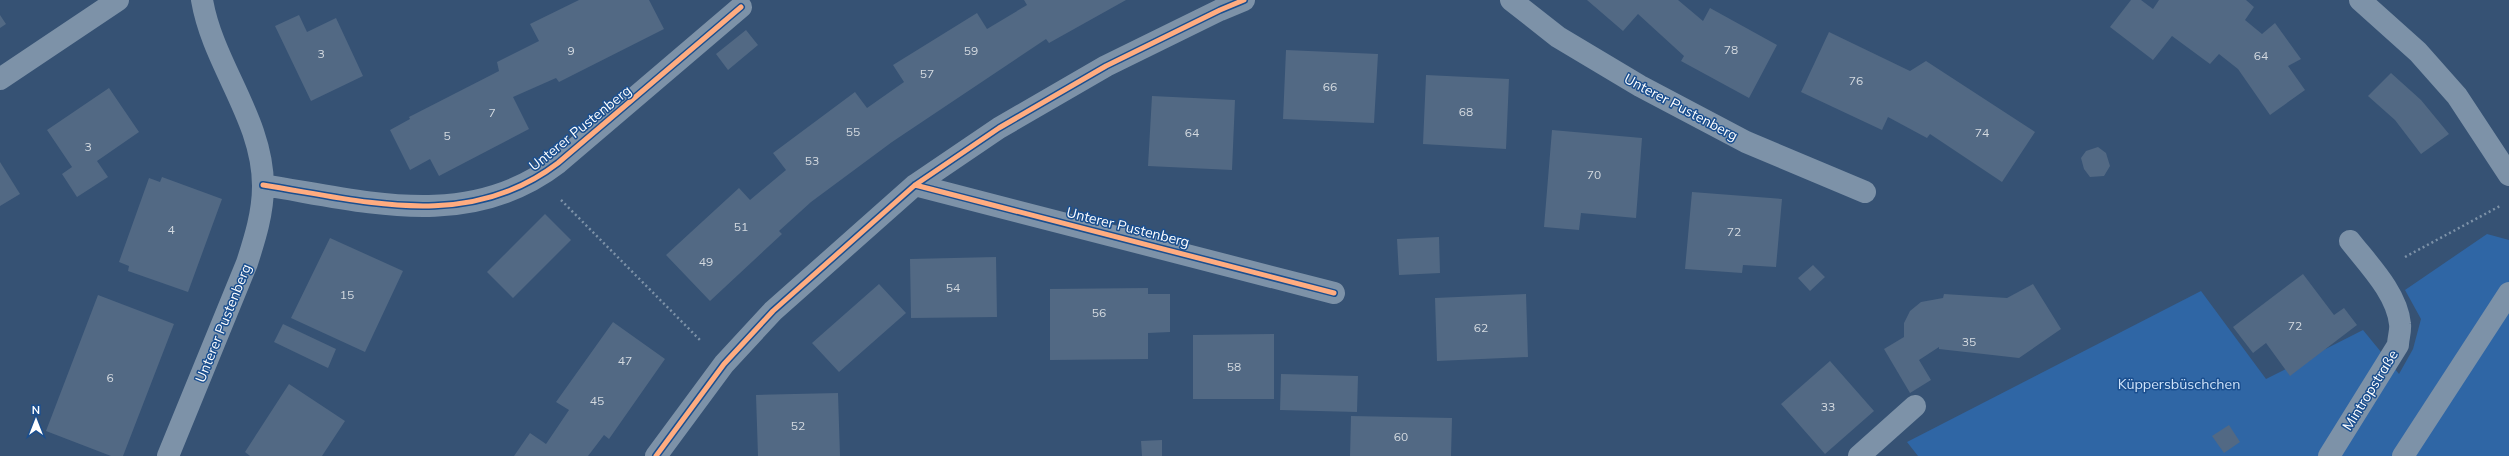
<svg xmlns="http://www.w3.org/2000/svg" width="2509" height="456" font-family="Mulish,sans-serif">
	<style>
		.green { fill: #2f66a5 }
		.building { fill: #526984 }
		.lines { fill: none; stroke-linecap: round; stroke-linejoin: round }
		.path { stroke: #7d92a8; stroke-width: 2.5; stroke-dasharray: 2 3; stroke-linecap: butt }
		.minor { stroke: #7d92a8; stroke-width: 22 }
		.cycleway-casing { stroke: #1b4f8f; stroke-width: 8 }
		.cycleway { stroke: #ffac80; stroke-width: 5 }
		.labels { text-anchor: middle; stroke-width: 3; stroke-linejoin: round; paint-order: stroke }
		.number-label { font-size: 12px; fill: #d4dae0 }
		.street-label { font-size: 14px; fill: #fff; stroke: #1b4f8f }
		.park-label { font-size: 14px; fill: #cfe3fa; stroke: #1b4f8f }
	</style>
	<rect width="100%" height="100%" fill="#365274"/>
	<path class="green" d="M2487 234 2509 240V456H1918L1907 442 2201 291 2266 379 2363 330 2399 374 2413 349 2421 319 2405 290Z"/>
	<path class="building" d="M579 0H649L664 29 559 82 556 78 513 97 529 129 439 176 430 159 410 170 390 130 410 119 409 117 499 71 497 62 539 41 530 24Z
		M1024 0H1126L1049 43 1046 39 892 142 811 202 779 231 782 234 710 301 666 255 739 188 750 200 786 170 773 153 855 92 867 108 904 82 893 65 977 13 987 29 1027 5Z
		M1587 0H1678L1703 21 1710 8 1777 45 1749 98 1681 61 1684 56 1638 14 1623 31Z
		M2131 0H2141L2153 9 2159 0H2246L2254 7 2245 20 2262 34 2275 23 2301 59 2288 66 2305 90 2270 115 2238 69 2219 54 2210 64 2172 36 2153 60 2110 27Z
		M0 15 6 24 0 28Z
		M299 15 307 32 336 18 363 76 311 101 275 26Z
		M746 30 758 45 728 70 716 54Z
		M1829 32 1910 71 1926 61 2035 132 2002 182 1930 134 1927 138 1888 117 1882 130 1801 92Z
		M1286 50 1378 54 1374 123 1283 119Z
		M2391 73 2421 100 2449 134 2421 154 2395 120 2368 96Z
		M1426 75 1509 79 1506 149 1423 144Z
		M109 88 139 132 97 161 108 177 77 197 62 174 72 167 47 130Z
		M1152 96 1235 100 1232 170 1148 166Z
		M1552 130 1642 138 1636 218 1581 213 1579 230 1544 227Z
		M2098 147 2106 153 2110 166 2104 176 2090 177 2084 169 2081 158 2086 151Z
		M0 162 20 194 0 206Z
		M162 177 222 199 188 292 128 271 129 266 119 262 149 178 160 182Z
		M1692 192 1782 199 1776 267 1743 265 1742 273 1685 269Z
		M545 214 571 240 513 298 487 272Z
		M1439 237 1440 273 1399 275 1397 239Z
		M330 238 403 271 365 352 291 318Z
		M996 257 997 317 911 318 910 259Z
		M1813 265 1825 277 1810 291 1798 278Z
		M2303 274 2334 315 2344 308 2357 325 2290 376 2266 343 2253 353 2233 327Z
		M879 284 906 313 839 372 812 343Z
		M2033 284 2061 329 2019 358 1939 349V347L1919 360 1931 380 1910 393 1884 349 1904 337V323L1910 311 1921 302 1943 298 1944 294 2007 298Z
		M1148 288V294H1170V332L1148 333V359L1050 360V289Z
		M1526 294 1528 357 1437 361 1435 298Z
		M98 295 174 324 123 456H111L46 431Z
		M613 322 665 359 609 439 604 435 588 456H514L530 433 546 444 569 410 556 402Z
		M283 324 336 349 328 368 274 342Z
		M1274 334V399H1193V335Z
		M1830 361 1874 411 1825 454 1781 404Z
		M1281 374 1358 376 1357 412 1280 410Z
		M289 384 345 421 322 456H250L245 452Z
		M838 393 840 456H758L756 395Z
		M1351 416 1452 418 1451 456H1350Z
		M2229 425 2240 442 2224 453 2212 436Z
		M1162 440V456H1142L1141 441Z"/>
	<g class="lines">
		<path class="path" d="M561 200 701 341
			M2405 257 2500 206"/>
		<path class="minor" d="M1511 0 1558 37 1640 86 1746 142 1865 192
			M2360 0 2418 52 2457 96 2509 175
			M0 79 118 0
			M263 185C365 201 468 232 558 163L741 7
			M915 185 1334 293
			M168 456 247 263C255 238 263 213 263 186 263 119 213 65 202 0
			M656 456 724 364 773 311 915 185 999 128 1106 66 1220 10 1244 0
			M1859 456 1915 406
			M2329 456 2398 345C2398 339 2401 330 2400 324 2397 293 2368 264 2350 241
			M2403 456 2509 293"/>
		<g class="cycleway-casing">
			<path id="cycleway" d="M263 185C365 201 468 232 558 163L741 7
				M915 185 1334 293
				M656 456 724 364 773 311 915 185 999 128 1106 66 1220 10 1244 0"/>
		</g>
		<use href="#cycleway" class="cycleway"/>
	</g>
	<g class="labels">
		<g class="number-label">
			<text x="1731" y="54">78</text>
			<text x="571" y="55">9</text>
			<text x="971" y="55">59</text>
			<text x="321" y="58">3</text>
			<text x="2261" y="60">64</text>
			<text x="927" y="78">57</text>
			<text x="1856" y="85">76</text>
			<text x="1330" y="91">66</text>
			<text x="1466" y="116">68</text>
			<text x="492" y="117">7</text>
			<text x="853" y="136">55</text>
			<text x="1192" y="137">64</text>
			<text x="1982" y="137">74</text>
			<text x="447" y="140">5</text>
			<text x="88" y="151">3</text>
			<text x="812" y="165">53</text>
			<text x="1594" y="179">70</text>
			<text x="741" y="231">51</text>
			<text x="171" y="234">4</text>
			<text x="1734" y="236">72</text>
			<text x="706" y="266">49</text>
			<text x="953" y="292">54</text>
			<text x="347" y="299">15</text>
			<text x="1099" y="317">56</text>
			<text x="2295" y="330">72</text>
			<text x="1481" y="332">62</text>
			<text x="1969" y="346">35</text>
			<text x="625" y="365">47</text>
			<text x="1234" y="371">58</text>
			<text x="110" y="382">6</text>
			<text x="597" y="405">45</text>
			<text x="1828" y="411">33</text>
			<text x="798" y="430">52</text>
			<text x="1401" y="441">60</text>
		</g>
		<g class="street-label">
			<text transform="translate(1681 107) rotate(28)" y="5">Unterer Pustenberg</text>
			<text transform="translate(580 128) rotate(-39)" y="5">Unterer Pustenberg</text>
			<text transform="translate(1128 227) rotate(14)" y="5">Unterer Pustenberg</text>
			<text transform="translate(223 323) rotate(-68)" y="5">Unterer Pustenberg</text>
			<text transform="translate(2370 390) rotate(-58)" y="5">Mintropstraße</text>
		</g>
		<g class="park-label">
			<text x="2179" y="389">Küppersbüschchen</text>
		</g>
	</g>
	<g transform="translate(36 420)" stroke="#1b4f8f" stroke-width="3" paint-order="stroke">
	<path d="M0-3L7 15L0 10L-7 15Z" fill="#ffffff"/>
	<text y="-6" font-size="11" font-weight="bold" text-anchor="middle" fill="#ffffff">N</text>
	</g>
</svg>
